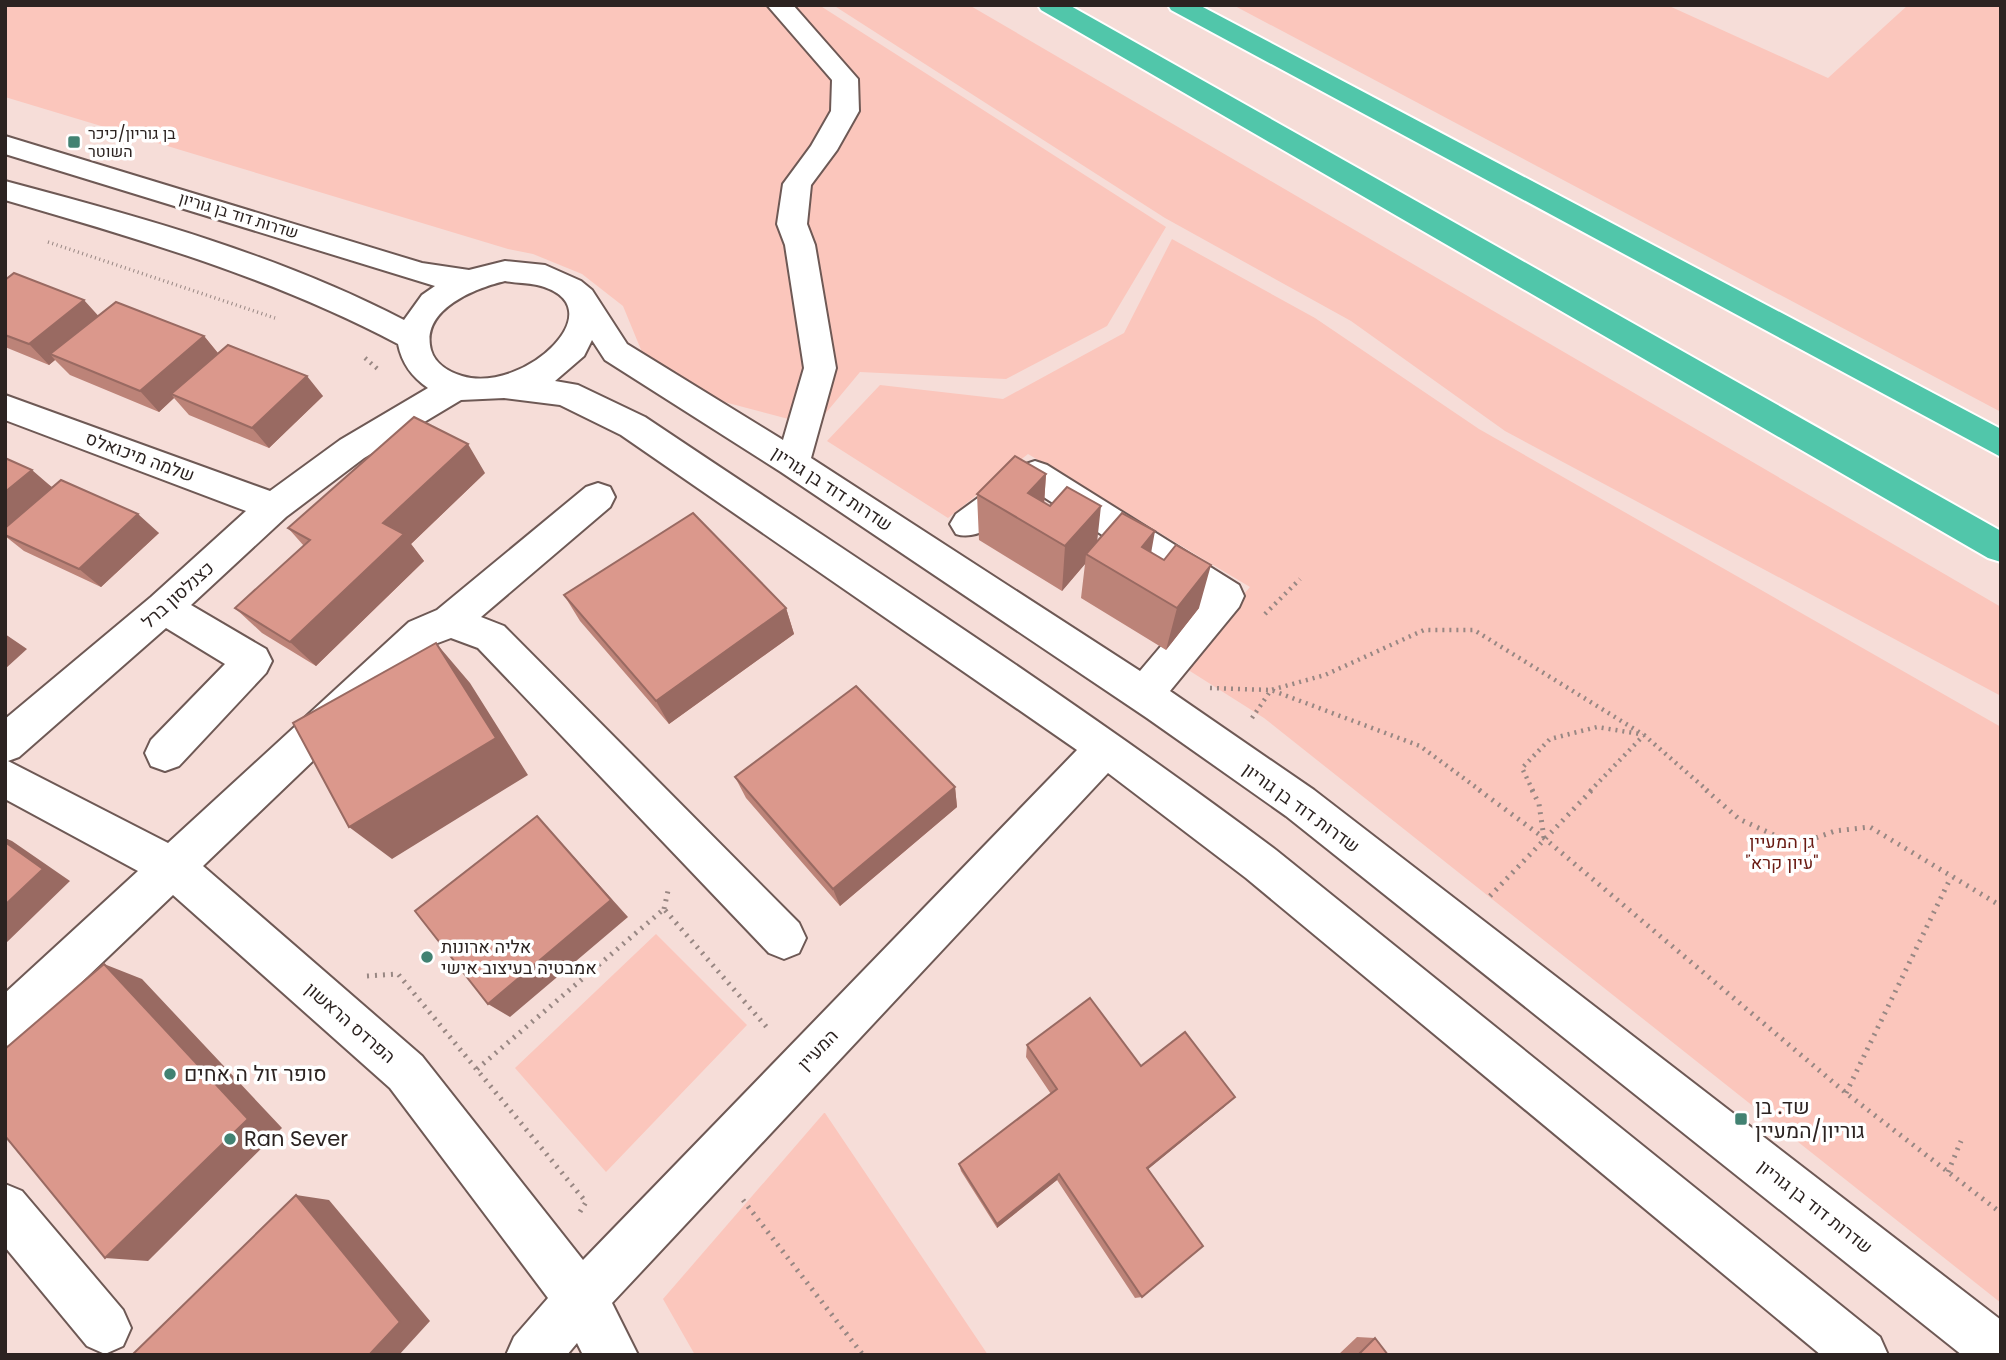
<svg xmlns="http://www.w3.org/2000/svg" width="2006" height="1360" font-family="Poppins,Heebo,sans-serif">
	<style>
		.green { fill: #fbc6bc }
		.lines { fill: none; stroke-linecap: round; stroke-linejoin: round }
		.minor-casing { stroke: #6e5955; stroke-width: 4 }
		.highway-casing { stroke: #fff; stroke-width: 4 }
		.path-far2 { stroke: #988783; stroke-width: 3.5; stroke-dasharray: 1 3.5; stroke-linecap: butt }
		.path-far1 { stroke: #988783; stroke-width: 4.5; stroke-dasharray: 2 5; stroke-linecap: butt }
		.path { stroke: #988783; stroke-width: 5; stroke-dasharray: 2 6; stroke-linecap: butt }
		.minor { fill: #fff; fill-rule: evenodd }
		.highway { fill: #51c6aa; fill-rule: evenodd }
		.wall { fill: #bc8378 }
		.shaded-wall { fill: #996a62 }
		.building { fill: #db988c; stroke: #996a62; stroke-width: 2 }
		.poi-dot { fill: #428272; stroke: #fff; stroke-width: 2.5 }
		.labels { text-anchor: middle; stroke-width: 7; stroke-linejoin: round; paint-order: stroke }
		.far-poi-label { font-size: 16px; fill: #2c2321; stroke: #fff; text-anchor: start }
		.far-street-label { font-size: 16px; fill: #2c2321; stroke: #fff }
		.street-label { font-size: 18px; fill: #2c2321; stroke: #fff }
		.park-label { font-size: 18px; fill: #691a12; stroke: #fff }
		.poi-label { font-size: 18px; fill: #2c2321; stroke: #fff; text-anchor: start }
		.near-poi-label { font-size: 21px; fill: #2c2321; stroke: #fff; text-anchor: start }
	</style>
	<rect width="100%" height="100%" fill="#f6ddd8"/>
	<path class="green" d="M5 5H819L1166 227 1107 326 1006 379 860 372 815 426 709 398 644 357 623 306 582 274 533 254 508 249 5 97Z
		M833 5H969L2001 607V696L1505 431 1351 321 1165 218Z
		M1233 5H1667L1828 78 1908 5H2001V412Z
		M1172 239 1315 318 1479 429 2001 727V1303L1264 718 1182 666 1250 587 1028 454 948 518 827 441 880 385 1003 399 1124 333Z
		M656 934 747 1025 606 1172 515 1068Z
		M824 1113H825L988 1355H695L663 1299Z"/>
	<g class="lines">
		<g class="minor-casing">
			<path id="minor" d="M767 5H793L858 79 859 111 837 150 811 185 807 224 815 245 836 368 811 458 1140 671 1201 599 1036 492C1014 509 984 543 956 534L950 524 956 514 1023 465 1035 461 1047 465 1239 585 1244 596 1239 607 1170 691 1314 790 2001 1320V1355H1962L1286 816 1147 718 781 472 605 360 592 340 584 356 555 381 578 385 645 417C857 559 1072 697 1276 850L1880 1337 1888 1355H1821L1246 878 1108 773 612 1303 638 1355H583L577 1343 567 1355H506L514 1337 548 1298 390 1088 173 895 21 1040 5 1047V993L138 871 5 799V719L151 597 246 511 5 420V395L270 491 340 440 428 388C412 377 402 364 398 344 273 278 140 239 5 200V181C141 217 279 255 404 320L422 295 435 286 5 154V136L422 263 469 270 505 261 545 265 581 281 592 290 627 344 783 440 804 368 785 245 777 224 783 184 811 146 831 111 832 80ZM505 281C515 283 527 283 537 285 620 305 524 395 462 376 449 372 435 364 431 350 420 309 476 288 505 281ZM504 398 560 405 621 435 1077 750 583 1260 422 1056 203 866 435 644 451 638 478 648 769 953 784 959 799 953 806 938 799 923 504 626 481 617 610 507 615 497 610 487 598 483 586 487 437 610 409 622 168 843 8 761 19 757 166 628 225 664 151 740 145 753 151 766 165 771 179 766 266 673 272 661 266 649 191 605 286 517 364 458 461 400Z
				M5 1184 22 1191 123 1310 131 1328 123 1346 105 1354 87 1346 5 1247Z"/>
		</g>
		<g class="highway-casing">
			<path id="highway" d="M1038 5H1069L2001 531V562L1988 558 1041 10Z
				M1168 5H1199L2001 429V457L1171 10Z"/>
		</g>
		<path class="path-far2" d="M48 242 275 318"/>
		<path class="path-far1" d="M365 358 380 371
			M1265 614 1300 579
			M1210 688 1271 690 1420 746 1481 791
			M1252 718 1271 690 1325 675 1424 630H1474L1644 735 1708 791
			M1533 791 1522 768 1550 739 1597 727 1640 734
			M1590 791 1644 735"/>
		<path class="path" d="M1479 790 1544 838 1846 1093 2001 1213
			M1532 790 1539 804 1544 838
			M1706 790 1739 819 1796 845 1835 831 1870 827 2001 906
			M1490 896 1592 790
			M664 909 669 886
			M367 976 398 974 586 1202 578 1215
			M477 1069 664 909 770 1031
			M1846 1093 1951 877
			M1948 1172 1961 1141
			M743 1200 863 1355"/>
		<use href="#minor" class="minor"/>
		<use href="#highway" class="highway"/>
	</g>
	<path class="wall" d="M5 280 98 316 204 336 218 353 323 396 269 448 189 415 174 398 159 412 70 375 55 360 49 365 5 347Z
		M5 458 52 487 159 533 101 587 24 551 5 536Z
		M485 473 411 544 424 561 316 666 262 633 235 608 304 546 288 528Z
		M1046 474 1044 503 1097 541 1151 552 1199 608 1166 650 1081 598 1085 564 1062 591 979 540 977 494Z
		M564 595 786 608 794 634 669 724 580 621Z
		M735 777 955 787 957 807 840 906 746 798Z
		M1027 1045 1141 1066 1224 1107 1148 1169 1142 1297 1135 1298 1057 1180 997 1228 961 1171 959 1164 1051 1094 1026 1057Z
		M1357 1337 1375 1338 1388 1355H1338Z"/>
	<path class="shaded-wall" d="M84 300 103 321 50 354 55 360 49 365 29 344Z
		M204 336 221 357 171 394 174 398 159 412 140 391Z
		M307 376 323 396 269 448 252 428Z
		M468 444 485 473 411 544 424 561 316 666 290 642 383 523Z
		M32 470 54 489 5 532V492Z
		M1046 474 1043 521 1028 493Z
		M1101 506 1096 552 1086 554 1085 564 1062 591 1065 546Z
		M138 514 159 533 101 587 79 569Z
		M1155 531 1147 576 1142 547Z
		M1211 565 1199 608 1166 650 1177 608Z
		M786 608 794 634 669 724 656 701Z
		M5 634 27 649 5 669Z
		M436 643 470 683 528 775 392 859 349 827Z
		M955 787 957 807 840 906 833 889Z
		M537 816 628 917 510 1017 488 1004Z
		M5 838 12 841 70 881 5 944Z
		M104 964 142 979 282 1128 148 1261 105 1258Z
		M1235 1097 1224 1107 1141 1175 1147 1168Z
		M1059 1174 1057 1180 997 1228V1224Z
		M296 1195 329 1200 430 1321 399 1355H369Z"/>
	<path class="building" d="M14 273 84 300 29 344 5 335V280Z
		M116 302 204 336 140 391 50 354Z
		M228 345 307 376 252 428 171 394Z
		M414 417 468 444 383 523 404 534 290 642 235 608 310 540 288 528Z
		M1015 456 1046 474 1028 493 1050 506 1067 487 1101 506 1065 546 977 494Z
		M5 458 32 470 5 492Z
		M61 480 138 514 79 569 5 535V528Z
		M693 513 786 608 656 701 564 595Z
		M1122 513 1155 531 1142 547 1164 560 1176 545 1211 565 1177 608 1086 554Z
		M436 643 496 738 349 827 293 723Z
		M856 686 955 787 833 889 735 777Z
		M537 816 611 900 488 1004 415 911Z
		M5 842 43 869 5 905Z
		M104 964 248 1119 105 1258 5 1136V1049Z
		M1090 998 1141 1066 1185 1032 1235 1097 1147 1168 1203 1246 1142 1297 1059 1174 997 1224 959 1164 1057 1089 1027 1045Z
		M296 1195 400 1322 369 1355H132Z
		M1375 1338 1388 1355H1358Z"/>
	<g class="poi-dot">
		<rect x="67" y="135" width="14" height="14" rx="3.5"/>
		<circle cx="427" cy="957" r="7"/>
		<circle cx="170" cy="1074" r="7"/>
		<rect x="1734" y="1112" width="14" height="14" rx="3.5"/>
		<circle cx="230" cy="1139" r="7"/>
	</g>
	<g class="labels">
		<g class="far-poi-label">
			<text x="88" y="139">בן גוריון/כיכר<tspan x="88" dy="18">השוטר</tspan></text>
		</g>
		<g class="far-street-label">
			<text transform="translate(239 215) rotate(17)" y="6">שדרות דוד בן גוריון</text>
		</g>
		<g class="street-label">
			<text transform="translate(140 457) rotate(20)" y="6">שלמה מיכואלס</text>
			<text transform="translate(832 489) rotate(33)" y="6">שדרות דוד בן גוריון</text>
			<text transform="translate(178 595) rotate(-42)" y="6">כצנלסון ברל</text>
			<text transform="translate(1301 808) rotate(36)" y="6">שדרות דוד בן גוריון</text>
			<text transform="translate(350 1023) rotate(41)" y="6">הפרדס הראשון</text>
			<text transform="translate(818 1050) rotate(-46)" y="6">המעיין</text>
			<text transform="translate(1815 1207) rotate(38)" y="6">שדרות דוד בן גוריון</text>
		</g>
		<g class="park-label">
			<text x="1782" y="848">גן המעיין<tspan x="1782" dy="21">"עיון קרא"</tspan></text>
		</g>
		<g class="poi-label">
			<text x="441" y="953">אליה ארונות<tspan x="441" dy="21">אמבטיה בעיצוב אישי</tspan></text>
		</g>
		<g class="near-poi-label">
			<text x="184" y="1081">סופר זול ה אחים</text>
			<text x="1755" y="1114">שד. בן<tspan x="1755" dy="24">גוריון/המעיין</tspan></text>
			<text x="244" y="1146">Ran Sever</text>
		</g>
	</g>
	<rect width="2006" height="1360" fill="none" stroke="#2c2321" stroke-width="14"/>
</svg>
